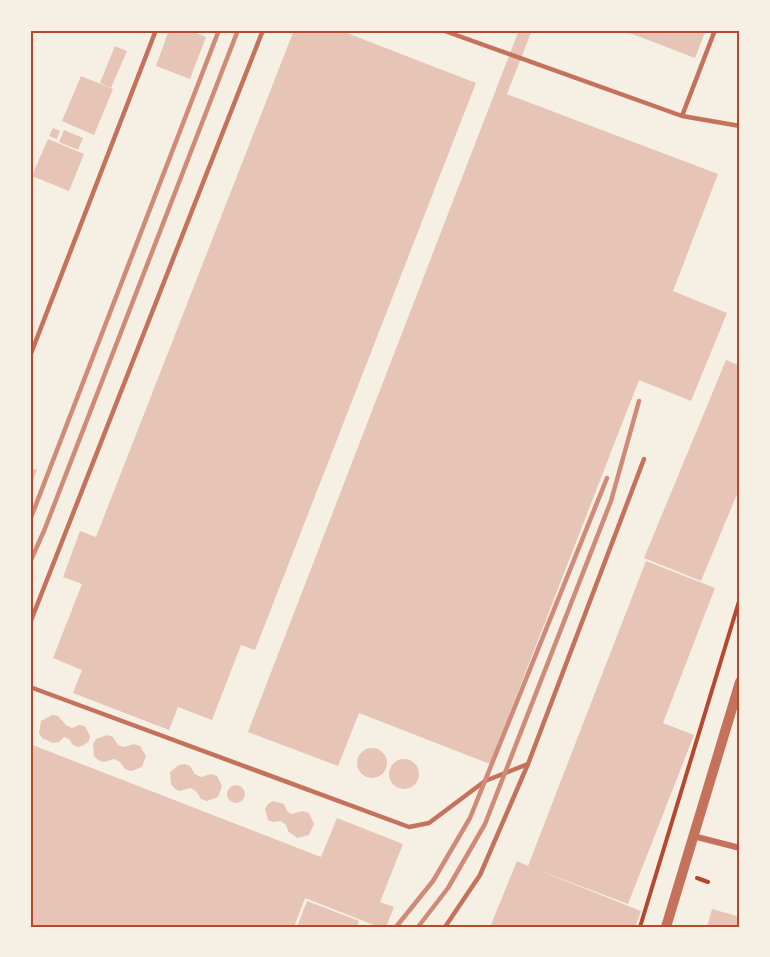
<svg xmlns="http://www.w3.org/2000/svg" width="770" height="957" font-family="Barlow,sans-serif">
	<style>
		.building { fill: #e6c5b7 }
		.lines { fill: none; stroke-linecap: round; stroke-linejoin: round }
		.path { stroke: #b5482f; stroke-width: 4 }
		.service { stroke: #c5725c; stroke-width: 4.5 }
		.minor { stroke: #c5725c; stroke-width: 6 }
		.tertiary { stroke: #c5725c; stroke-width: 10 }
		.rail { stroke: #cf8b77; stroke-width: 4.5 }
		.neatline { fill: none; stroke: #b5482f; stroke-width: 2 }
	</style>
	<rect width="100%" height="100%" fill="#f6efe4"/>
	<path class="building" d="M169 30H189L206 37 190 79 156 66Z
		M294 30H339L476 83 255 650 241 645 212 720 178 707 169 730 73 693 82 670 53 658 82 584 63 577 80 531 96 537Z
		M519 30H532L507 94 718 174 673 291 727 313 691 401 639 380 490 764 359 713 338 766 248 732Z
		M622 30H706L695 58Z
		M115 46 127 51 111 88 100 83Z
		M81 76 113 89 94 135 62 121Z
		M53 128 60 131 57 139 49 136Z
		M64 130 83 138 78 150 59 142Z
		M48 139 84 154 69 191 32 176Z
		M726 360 740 366V487L701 581 644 558Z
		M30 468 37 470 30 488Z
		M646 561 715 588 663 723 694 735 628 904 533 868 641 911 635 927H490L517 861 528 866Z
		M52 715 58 716 66 725 72 728 79 725 85 726 90 736 89 741 84 745 79 747 73 745 69 739 64 737 59 742 53 743 42 738 39 733 41 721Z
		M107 735 113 737 118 745 124 747 134 744 140 746 146 756 142 767 131 771 125 769 120 762 114 759 104 762 98 760 94 756 93 744 96 739Z
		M30 744 321 857 337 818 403 844 380 902 394 907 386 927H379L305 898 294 927H30Z
		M357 763a15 15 0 1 1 30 0a15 15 0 1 1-30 0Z
		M389 774a15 15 0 1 1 30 0a15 15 0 1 1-30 0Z
		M185 764 190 766 195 774 201 777 211 774 217 776 222 786 218 797 207 801 201 799 196 791 190 788 180 791 175 789 171 784 170 772 179 765Z
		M227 794a9 9 0 1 1 18 0a9 9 0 1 1-18 0Z
		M273 801 284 804 287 811 291 814 303 811 309 813 314 824 309 835 297 838 288 831 286 825 281 821 273 822 268 820 265 809 268 804Z
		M307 901 359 921 357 927H297Z
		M712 909 740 917 737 927H707Z"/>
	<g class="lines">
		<path class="path" d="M697 878 708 882
			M640 927 740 598"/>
		<path class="service" d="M442 30 682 116 740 126
			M682 116 715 30
			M30 356 156 30
			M30 623 263 30
			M30 687 409 827 429 823 485 781 528 764
			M445 927 480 875 528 764 644 459"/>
		<path class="minor" d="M693 836 740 848"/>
		<path class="tertiary" d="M666 927 740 682"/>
		<path class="rail" d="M30 520 219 30
			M30 562 44 531 238 30
			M396 927 433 881 470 818 607 478
			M418 927 448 888 485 824 611 501 639 401"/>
	</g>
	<rect width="770" height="957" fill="none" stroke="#f6efe4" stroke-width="63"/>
	<rect x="32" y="32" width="706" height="894" class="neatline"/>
</svg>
